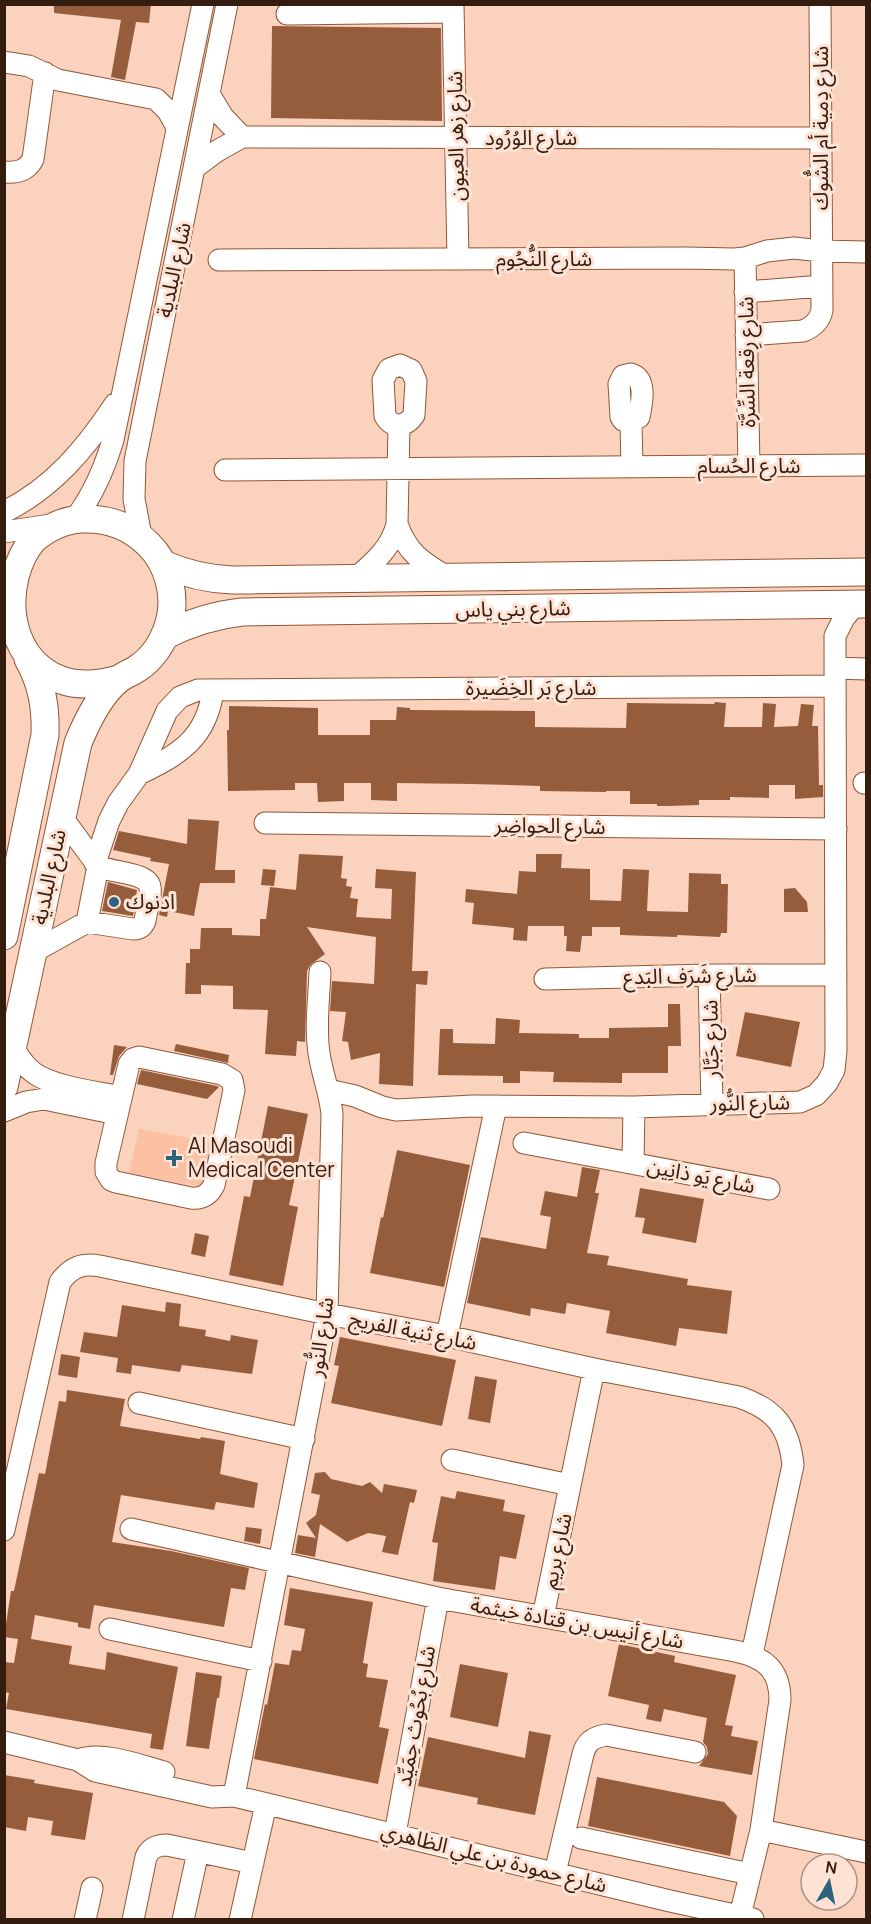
<svg xmlns="http://www.w3.org/2000/svg" width="871" height="1924" font-family="Manrope,'Noto Sans Arabic',sans-serif">
	<style>
		.built { fill: #fbc1a2 }
		.building { fill: #965d3c }
		.lines { fill: none; stroke-linecap: round; stroke-linejoin: round }
		.minor-casing { stroke: #905737; stroke-width: 23 }
		.major-casing { stroke: #905737; stroke-width: 29 }
		.minor { stroke: #fff; stroke-width: 21 }
		.major { stroke: #fff; stroke-width: 27 }
		.poi-dot { fill: #2b657d; stroke: #fee3d4; stroke-width: 2 }
		.labels { text-anchor: middle; stroke-width: 6; stroke-linejoin: round; paint-order: stroke }
		.street-label { font-size: 21px; fill: #341c0f; stroke: #fee3d4 }
		.poi-label { font-size: 21px; fill: #341c0f; stroke: #fee3d4; text-anchor: start }
	</style>
	<rect width="100%" height="100%" fill="#fad2bd"/>
	<path class="built" d="M139 1129 218 1143 208 1188 129 1173Z"/>
	<path class="building" d="M54 4H151L149 23 136 22 125 80 111 77 121 20 54 13Z
		M272 26 441 28 442 121 271 118Z
		M715 702 726 703 724 727H762L763 703 776 704 774 727 798 726 801 704 814 705 812 726H818L819 785H823V797L795 799V785H769V798L730 797V800H699V805L668 806H657V804H630V791H606V792L540 791V786L472 784 397 783V801L371 800V783H344V801L318 802 317 783H295V790L228 791 227 730H229V706L318 708V735H370V720H396L397 707 410 708V710L535 711V727L626 728 627 703 714 704Z
		M188 819 219 821 215 870H235V883H200L194 916 168 911 167 917 159 915 169 864 150 861 151 858 113 850 119 831 187 844Z
		M299 854 343 856 341 878 347 879 346 886 352 887 350 898 358 899 356 917 391 919 392 889 375 888 376 869 416 872 412 971H428L427 985 416 984 413 1086 379 1084 380 1053 351 1060 348 1042 342 1041 346 1012 330 1011 332 981 374 984 376 937 307 927 325 954 310 965 307 971 305 1042 297 1041 296 1056 265 1054 268 1010 233 1009V986L201 985V994H185L186 963H190V949H200L201 928H232V935L260 936V919H266L270 887 296 890Z
		M536 854H562L561 868 590 869V900L621 901 623 869 649 870 647 911 688 912 689 873 721 874V884H728L727 933H721L720 937 677 935V937L620 935V927H592V936H582L580 952 566 951 567 936H564V926H528L527 941 513 940 514 928 472 924 474 903 465 902 466 889 517 894 519 871 536 872Z
		M263 869 276 870 274 886 261 885Z
		M108 882 137 890 133 916 102 911Z
		M795 888 807 902 808 912H784V889Z
		M668 1004H680L681 1046H668V1073H622V1083L553 1082 554 1072 520 1071V1083H503V1076L438 1075 440 1029H453V1043L495 1044 496 1018 520 1020 519 1033 579 1034V1038H609V1028L668 1027Z
		M745 1012 800 1022 791 1067 736 1056Z
		M176 1044 229 1055 228 1063 174 1051Z
		M114 1045 127 1047 119 1056 113 1075H110Z
		M141 1070 217 1086 219 1087 207 1099 137 1084Z
		M268 1106 308 1114 289 1205 298 1207 283 1286 229 1275 244 1196 250 1197Z
		M397 1150 470 1165 444 1287 370 1273 381 1217 383 1218Z
		M582 1167 600 1170 595 1193H599L587 1253 609 1256 607 1265 688 1279 687 1285 732 1291 727 1334 679 1328 676 1346 606 1333 610 1311 567 1303 565 1314 531 1308 530 1316 467 1303 481 1237 546 1249 551 1217 540 1215 545 1191 577 1197Z
		M640 1188 704 1199 696 1243 642 1233 645 1218 635 1217Z
		M195 1233 209 1236 205 1257 191 1254Z
		M166 1302 181 1304 179 1326 206 1330 205 1336 230 1341 231 1335 258 1340 252 1374 182 1365 180 1372 132 1365 131 1374 116 1372 118 1358 80 1352 84 1332 117 1337 122 1305 165 1312Z
		M340 1337 456 1360 442 1426 331 1403 339 1366 334 1365Z
		M61 1354 80 1357 77 1378 58 1375Z
		M475 1376 497 1380 490 1423 468 1419Z
		M67 1390 125 1399 120 1426 200 1439 201 1437 225 1441 220 1474 258 1483 254 1508 216 1502 214 1510 121 1495 112 1542 171 1551 249 1568 245 1590 231 1588 224 1627 94 1605 90 1629 78 1627V1623L35 1615 31 1639 72 1646 69 1664 105 1670 107 1652 178 1667 163 1750 150 1748 152 1734 6 1709 9 1693 4 1692V1662L14 1663 18 1639 4 1637 11 1591H14L39 1473 45 1474 59 1401 66 1402Z
		M325 1472 331 1479 362 1486 370 1482 382 1493 384 1484 417 1490 414 1503 410 1502 398 1555 382 1552 386 1536 368 1533 347 1542 320 1524 315 1557 295 1553 298 1535 316 1538 306 1523 316 1515 320 1495 311 1493 315 1473Z
		M457 1491 505 1500 503 1511 525 1515 516 1559 500 1556 495 1590 433 1581 438 1543 432 1542 441 1496 455 1499Z
		M246 1527 262 1529 260 1544 244 1541Z
		M290 1588 373 1602 363 1663 368 1664 366 1677 388 1680 379 1727 389 1729 378 1784 254 1759 265 1704 267 1705 275 1663 289 1665 292 1650 301 1651 305 1629 284 1625Z
		M619 1644 675 1656 674 1662 736 1675 725 1725 733 1726 731 1736 758 1741 752 1775 699 1766 708 1754 707 1747 703 1742 707 1718 664 1709 661 1722 646 1719 649 1705 608 1696Z
		M460 1664 508 1673 498 1727 450 1717Z
		M196 1672 222 1676 219 1698H217L209 1749 186 1746Z
		M529 1731 551 1735 535 1815 477 1804 478 1798 418 1786 428 1737 525 1758Z
		M4 1775 35 1780 34 1783 93 1793 85 1840 51 1835 53 1821 28 1817 26 1831 4 1827Z
		M597 1777 724 1802 737 1816 730 1856 588 1826Z"/>
	<g class="lines">
		<g class="minor-casing">
			<path id="minor" d="M453 4 458 259
				M287 14 453 12
				M4 62 29 66 58 80 156 99 168 111 177 127
				M209 94 223 117 242 137
				M194 168 217 151 242 137 820 138
				M4 172C17 173 27 171 33 159L45 73
				M745 258 749 466
				M219 260 686 258 734 259 745 258 767 251 794 248 821 251 866 252
				M745 292 822 286
				M746 335 803 331C813 327 820 321 822 310L820 4
				M400 365 411 370 416 381 414 415C406 427 393 429 385 416L383 380 389 369Z
				M631 374C647 379 642 403 639 417L631 422 623 420 621 417 619 384 623 376Z
				M631 422 632 467
				M225 470 866 465
				M4 512C53 488 86 448 115 404
				M75 519C93 495 104 470 113 440L203 4
				M397 524C407 553 422 562 447 577
				M4 532 51 525
				M141 536 134 499 135 461 227 4
				M355 579C373 563 391 549 397 524L399 426
				M835 668 866 669
				M139 774C179 755 207 738 213 690
				M864 783H866
				M265 823 836 829
				M95 863 109 821 118 803 139 774 167 711 180 697 198 690 835 686
				M87 922 98 866
				M33 952 87 922 133 929C140 929 142 927 145 921 146 911 152 897 150 887 148 872 111 873 98 866L61 816
				M709 975 712 1104
				M545 979 709 975H836
				M13 1048C19 1057 25 1067 34 1073 53 1087 98 1092 121 1097
				M139 1057 222 1074 232 1080 234 1090 214 1185C209 1195 202 1199 191 1198L116 1182 111 1180 106 1172V1163L129 1064 133 1059Z
				M328 1090 355 1096 382 1107 396 1110 473 1106 634 1107 800 1102 816 1095 827 1083 834 1070 836 1051 835 636 844 618 856 604
				M4 1111 26 1102 44 1099 117 1114
				M524 1143 769 1189
				M633 1163 634 1107
				M447 1336 496 1106
				M139 1403 304 1439
				M452 1460 570 1485
				M131 1529 438 1598 735 1651C764 1657 780 1669 780 1700L761 1830 740 1916
				M4 1530 60 1282C71 1267 82 1263 100 1266L327 1314 447 1336 594 1369 739 1397C775 1409 789 1427 793 1465L752 1654
				M543 1617 594 1369
				M110 1629 261 1661
				M4 1742 78 1760 95 1771 212 1797 234 1796 670 1901 753 1919
				M78 1760C103 1751 138 1765 164 1772
				M234 1796 327 1314 332 1114C330 1093 322 1074 319 1053 315 1027 319 998 320 972
				M761 1830 866 1852
				M395 1834 438 1598
				M581 1838 750 1874
				M555 1873 583 1754C586 1742 593 1737 606 1735L695 1752
				M85 1920 92 1888
				M133 1920 146 1857C150 1848 157 1845 167 1845L253 1863
				M183 1920 198 1852
				M240 1920 266 1804"/>
		</g>
		<g class="major-casing">
			<path id="major" d="M163 564C186 574 207 579 232 580L866 572
				M164 636C189 623 214 615 242 612L866 604
				M4 936 45 735C46 707 42 684 28 659
				M4 1087 78 743C87 721 100 694 119 679 124 675 130 673 135 670 152 660 164 642 169 623 177 596 168 563 148 544 130 526 107 518 82 519 64 520 47 528 33 540 0 580 3 659 61 680 81 687 100 684 119 679"/>
		</g>
		<use href="#minor" class="minor"/>
		<use href="#major" class="major"/>
	</g>
	<g class="poi-dot">
		<circle cx="114" cy="902" r="6"/>
		<path d="M171 1149h6v6h6v6h-6v6h-6v-6h-6v-6h6z"/>
	</g>
	<g class="labels">
		<g class="street-label">
			<text transform="translate(821 128) rotate(-90)" y="7">شارع دِمية أم الشُّوك</text>
			<text transform="translate(456 136) rotate(-91)" y="7">شارع زهر العيون</text>
			<text x="531" y="145">شارع الوُرُود</text>
			<text x="544" y="266">شارع النُّجُوم</text>
			<text transform="translate(174 270) rotate(-78)" y="7">شارع البلدية</text>
			<text transform="translate(747 362) rotate(-91)" y="7">شارع رِقعة السِّرَّة</text>
			<text x="749" y="473">شارع الحُسام</text>
			<text transform="translate(513 609) rotate(-1)" y="7">شارع بني ياس</text>
			<text x="531" y="695">شارع بَر الخِضَيرة</text>
			<text transform="translate(550 826) rotate(1)" y="7">شارع الحواضِر</text>
			<text transform="translate(49 877) rotate(-78)" y="7">شارع البلدية</text>
			<text transform="translate(690 976) rotate(-1)" y="7">شارع شَرَف البَدع</text>
			<text transform="translate(711 1039) rotate(-91)" y="7">شارع جَبَّار</text>
			<text transform="translate(750 1103) rotate(-1)" y="7">شارع النُّور</text>
			<text transform="translate(701 1176) rotate(11)" y="7">شارع يَو ذانِين</text>
			<text transform="translate(413 1331) rotate(11)" y="7">شارع ثنية الفريج</text>
			<text transform="translate(321 1337) rotate(-82)" y="7">شارع النُّور</text>
			<text transform="translate(557 1551) rotate(-78)" y="7">شارع بريم</text>
			<text transform="translate(577 1623) rotate(10)" y="7">شارع أنيس بن قتادة خيثمة</text>
			<text transform="translate(416 1716) rotate(-80)" y="7">شارع بُحُوث حِمَيِّد</text>
			<text transform="translate(494 1858) rotate(14)" y="7">شارع حمودة بن علي الظاهري</text>
		</g>
		<g class="poi-label">
			<text x="126" y="909">ادنوك</text>
			<text x="188" y="1153">Al Masoudi<tspan x="188" dy="24">Medical Center</tspan></text>
		</g>
	</g>
	<rect width="871" height="1924" fill="none" stroke="#341c0f" stroke-width="12"/>
	<g transform="translate(829 1882) rotate(9)"><circle r="28" fill="#fee3d4" stroke="#ad9385" stroke-width="1.5"/>
	<path d="M0-4.5L10 22L0 15L-10 22Z" fill="#2b657d"/>
	<text y="-9" font-size="16" font-weight="bold" text-anchor="middle" fill="#341c0f">N</text>
	</g>
</svg>
